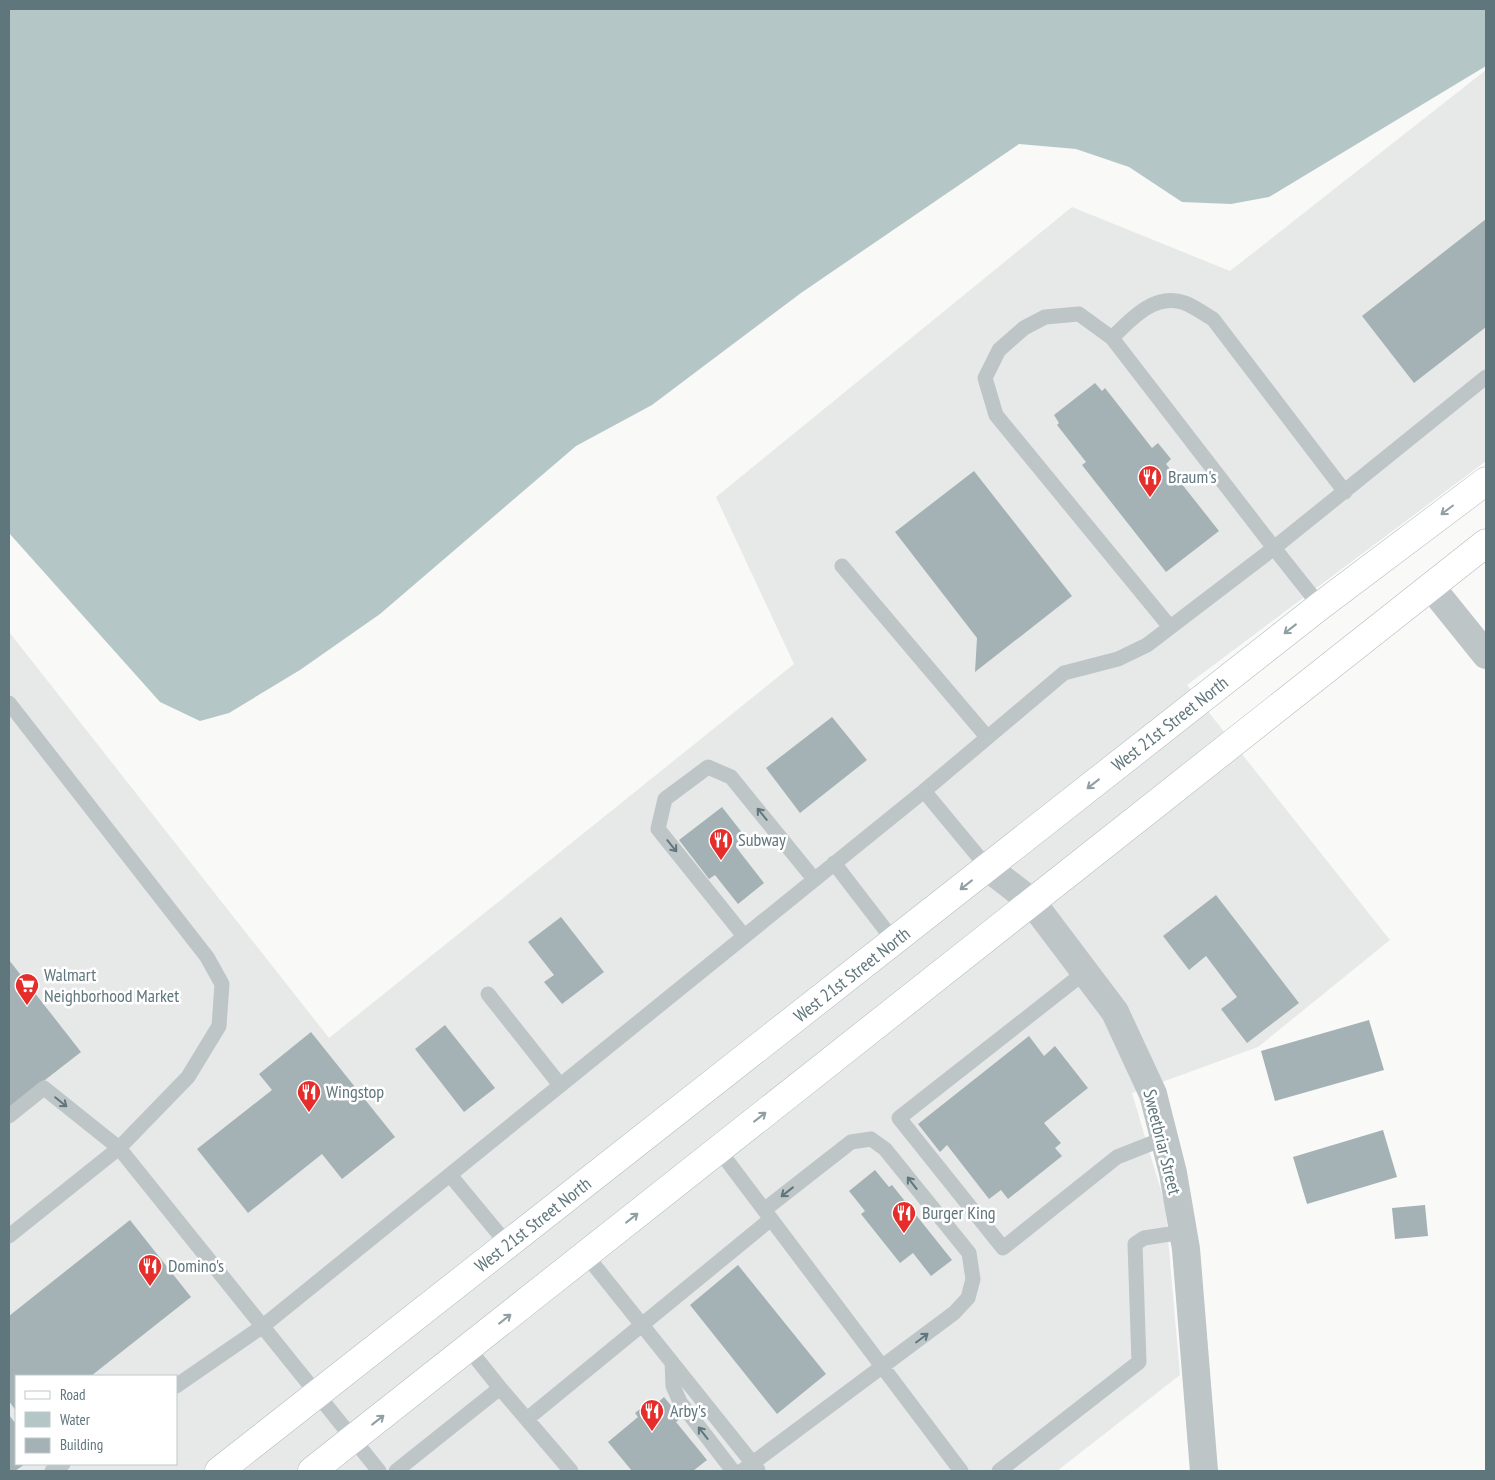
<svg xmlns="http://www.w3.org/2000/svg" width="1495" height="1480" font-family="'PT Sans Narrow',sans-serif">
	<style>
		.built { fill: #e7e9e8; fill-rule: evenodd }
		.water { fill: #b5c6c7 }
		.building { fill: #a4b2b5 }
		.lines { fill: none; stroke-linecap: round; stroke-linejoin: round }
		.secondary-casing { stroke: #b2bbbe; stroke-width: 29 }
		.lane { stroke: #bdc5c7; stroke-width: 15 }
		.street { stroke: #bdc5c7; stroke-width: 28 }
		.secondary { stroke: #fff; stroke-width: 28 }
		.oneway { stroke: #8f9fa3 }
		.oneway2 { stroke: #5f767c }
		.labels { text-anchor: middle; stroke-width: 5; stroke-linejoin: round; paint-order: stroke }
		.poi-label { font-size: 18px; fill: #5f767c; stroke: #fff; text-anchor: start }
		.street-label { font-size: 18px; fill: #5f767c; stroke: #fff }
	</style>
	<rect width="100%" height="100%" fill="#f9f9f7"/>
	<path class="built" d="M1486 70V461L1187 685 1390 940 1258 1047 1132 1093 1165 1204 1180 1375 1057 1471H9V632L329 1038 794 664 716 497 1072 207 1230 271ZM16 1376H176V1464H16Z"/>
	<path class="water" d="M9 9H1486V66L1269 197 1231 204 1182 202 1129 167 1076 149 1019 144 801 293 652 405 576 446 380 614 300 670 229 713 200 721 160 702 9 533Z"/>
	<path class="building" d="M1486 219V327L1414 383 1362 316Z
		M1095 383 1102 391 1105 388 1152 448 1158 443 1171 459 1166 464 1219 531 1166 572 1082 465 1086 462 1057 425 1059 423 1054 415Z
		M974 471 1072 596 975 672 977 638 895 532Z
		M832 717 867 760 800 813 766 768Z
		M722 807 747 839 736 847 764 883 738 904 715 875 709 879 679 840Z
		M1216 895 1299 1003 1247 1043 1221 1009 1237 997 1206 956 1189 970 1163 936Z
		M561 917 604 972 562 1004 544 982 554 975 528 942Z
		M9 960 81 1052 9 1108Z
		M1369 1020 1384 1070 1275 1101 1261 1051Z
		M445 1025 495 1088 464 1112 415 1049Z
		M311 1032 395 1137 342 1179 322 1154 248 1213 197 1149 272 1090 259 1074Z
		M1029 1036 1044 1056 1055 1046 1088 1088 1044 1123 1061 1143 1055 1148 1062 1156 1008 1199 1001 1190 989 1199 947 1145 940 1152 918 1124Z
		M1383 1130 1397 1177 1307 1204 1293 1157Z
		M875 1170 889 1187 892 1185 952 1260 931 1276 913 1253 900 1263 861 1214 865 1211 849 1191Z
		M1425 1205 1428 1236 1395 1239 1392 1208Z
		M130 1220 191 1297 91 1376H16V1411L9 1401V1316Z
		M738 1265 826 1374 777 1414 690 1305Z
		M664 1397 681 1418 676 1422 707 1460 693 1471H632L608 1442 638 1417 635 1413 650 1401 654 1406Z
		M9 1415 16 1424V1464H25L15 1471H9Z"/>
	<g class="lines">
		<g class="secondary-casing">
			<path id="secondary" d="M219 1471 1320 606 1486 481
				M312 1471 1486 543"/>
		</g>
		<path class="lane" d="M1112 338C1131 319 1155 292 1185 303 1195 307 1204 314 1213 319L1345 492
			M842 566 987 737
			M1170 627 996 415 985 378 999 350 1024 328 1045 317 1079 314 1112 338 1274 548 1486 377
			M9 703 207 957 222 984 219 1026 188 1077 119 1148 44 1088 9 1116
			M834 863 894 941
			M987 867 924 791 1064 673 1118 659 1147 645 1274 548 1320 606
			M744 936 658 829 665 799 708 767 731 777 814 879
			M1085 972 899 1118 1003 1248 1117 1157 1165 1138
			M488 994 560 1085
			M719 1150 961 1471
			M450 1175 508 1245
			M9 1236 119 1148 379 1471
			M586 1255 758 1470
			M468 1348 500 1388
			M672 1362 673 1386 680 1402 733 1471
			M176 1386 263 1326 924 791
			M527 1419 771 1219
			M52 1471 63 1464
			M396 1471 500 1388 571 1471
			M742 1471 954 1313 968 1298 973 1279 969 1253 885 1149 871 1139 851 1142 764 1210
			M999 1471 1139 1362 1135 1244 1144 1238 1183 1232"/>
		<path class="street" d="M1432 588 1486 655
			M987 867 1032 902 1115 1012 1153 1094 1173 1173 1186 1249 1204 1471"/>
		<use href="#secondary" class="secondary"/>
	</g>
	<defs><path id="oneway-shaft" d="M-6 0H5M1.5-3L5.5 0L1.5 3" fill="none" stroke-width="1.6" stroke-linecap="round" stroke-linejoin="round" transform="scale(1.25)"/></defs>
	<g class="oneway">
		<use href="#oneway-shaft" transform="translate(1447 510) rotate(143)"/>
		<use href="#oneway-shaft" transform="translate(1290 629) rotate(142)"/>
		<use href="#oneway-shaft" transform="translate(1093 784) rotate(142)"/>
		<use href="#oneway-shaft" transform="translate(966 885) rotate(142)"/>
		<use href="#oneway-shaft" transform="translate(760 1117) rotate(-38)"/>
		<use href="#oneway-shaft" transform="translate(632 1218) rotate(-38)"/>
		<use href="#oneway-shaft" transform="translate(505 1319) rotate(-38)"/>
		<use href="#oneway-shaft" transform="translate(378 1420) rotate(-38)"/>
	</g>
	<g class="oneway2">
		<use href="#oneway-shaft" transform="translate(762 814) rotate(-129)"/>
		<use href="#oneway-shaft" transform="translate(672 846) rotate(51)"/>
		<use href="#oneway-shaft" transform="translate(61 1102) rotate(39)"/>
		<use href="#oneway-shaft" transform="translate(912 1183) rotate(-128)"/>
		<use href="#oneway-shaft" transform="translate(787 1192) rotate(142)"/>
		<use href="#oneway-shaft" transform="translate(922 1338) rotate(-37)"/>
		<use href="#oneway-shaft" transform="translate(703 1433) rotate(-128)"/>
	</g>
	<defs>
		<g id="restaurant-pin" transform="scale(1.25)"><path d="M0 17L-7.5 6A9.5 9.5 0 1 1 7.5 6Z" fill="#e52e2b" stroke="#fff"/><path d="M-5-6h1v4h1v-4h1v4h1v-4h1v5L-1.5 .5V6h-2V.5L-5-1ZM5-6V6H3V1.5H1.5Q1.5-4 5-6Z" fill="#fff"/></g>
		<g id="supermarket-pin" transform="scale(1.25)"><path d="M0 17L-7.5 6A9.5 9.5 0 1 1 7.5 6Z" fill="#e52e2b" stroke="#fff"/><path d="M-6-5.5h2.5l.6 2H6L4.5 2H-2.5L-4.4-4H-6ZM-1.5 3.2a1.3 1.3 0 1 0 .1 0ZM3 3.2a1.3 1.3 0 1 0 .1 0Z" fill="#fff"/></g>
	</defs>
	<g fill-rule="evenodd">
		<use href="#restaurant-pin" x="1150" y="477"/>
		<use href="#restaurant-pin" x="721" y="840"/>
		<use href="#supermarket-pin" x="27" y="985"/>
		<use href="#restaurant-pin" x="309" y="1092"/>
		<use href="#restaurant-pin" x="904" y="1213"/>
		<use href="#restaurant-pin" x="150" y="1266"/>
		<use href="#restaurant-pin" x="652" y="1411"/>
	</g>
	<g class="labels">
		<g class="poi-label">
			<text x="1168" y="483">Braum's</text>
			<text x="738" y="846">Subway</text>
			<text x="44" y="981">Walmart<tspan x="44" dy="21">Neighborhood Market</tspan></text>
			<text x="326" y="1098">Wingstop</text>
			<text x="922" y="1219">Burger King</text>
			<text x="168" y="1272">Domino's</text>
			<text x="670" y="1417">Arby's</text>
		</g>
		<g class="street-label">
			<text transform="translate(1170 724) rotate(-38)" y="6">West 21st Street North</text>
			<text transform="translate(852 975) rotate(-38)" y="6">West 21st Street North</text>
			<text transform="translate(1162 1142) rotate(76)" y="6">Sweetbriar Street</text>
			<text transform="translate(533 1225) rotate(-38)" y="6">West 21st Street North</text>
		</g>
	</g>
	<rect width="1495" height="1480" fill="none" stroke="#5f767c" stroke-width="20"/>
	<rect x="15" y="1375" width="162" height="90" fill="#ffffff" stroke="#bfc8cb"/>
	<rect x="25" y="1391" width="25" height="8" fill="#ffffff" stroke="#bfc8cb"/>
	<text x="60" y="1400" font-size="15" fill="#5f767c">Road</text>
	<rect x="25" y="1412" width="25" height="15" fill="#b5c6c7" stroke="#bfc8cb"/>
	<text x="60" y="1425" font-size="15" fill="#5f767c">Water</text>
	<rect x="25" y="1438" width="25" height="15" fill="#a4b2b5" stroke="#bfc8cb"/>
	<text x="60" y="1450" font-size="15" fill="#5f767c">Building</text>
</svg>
